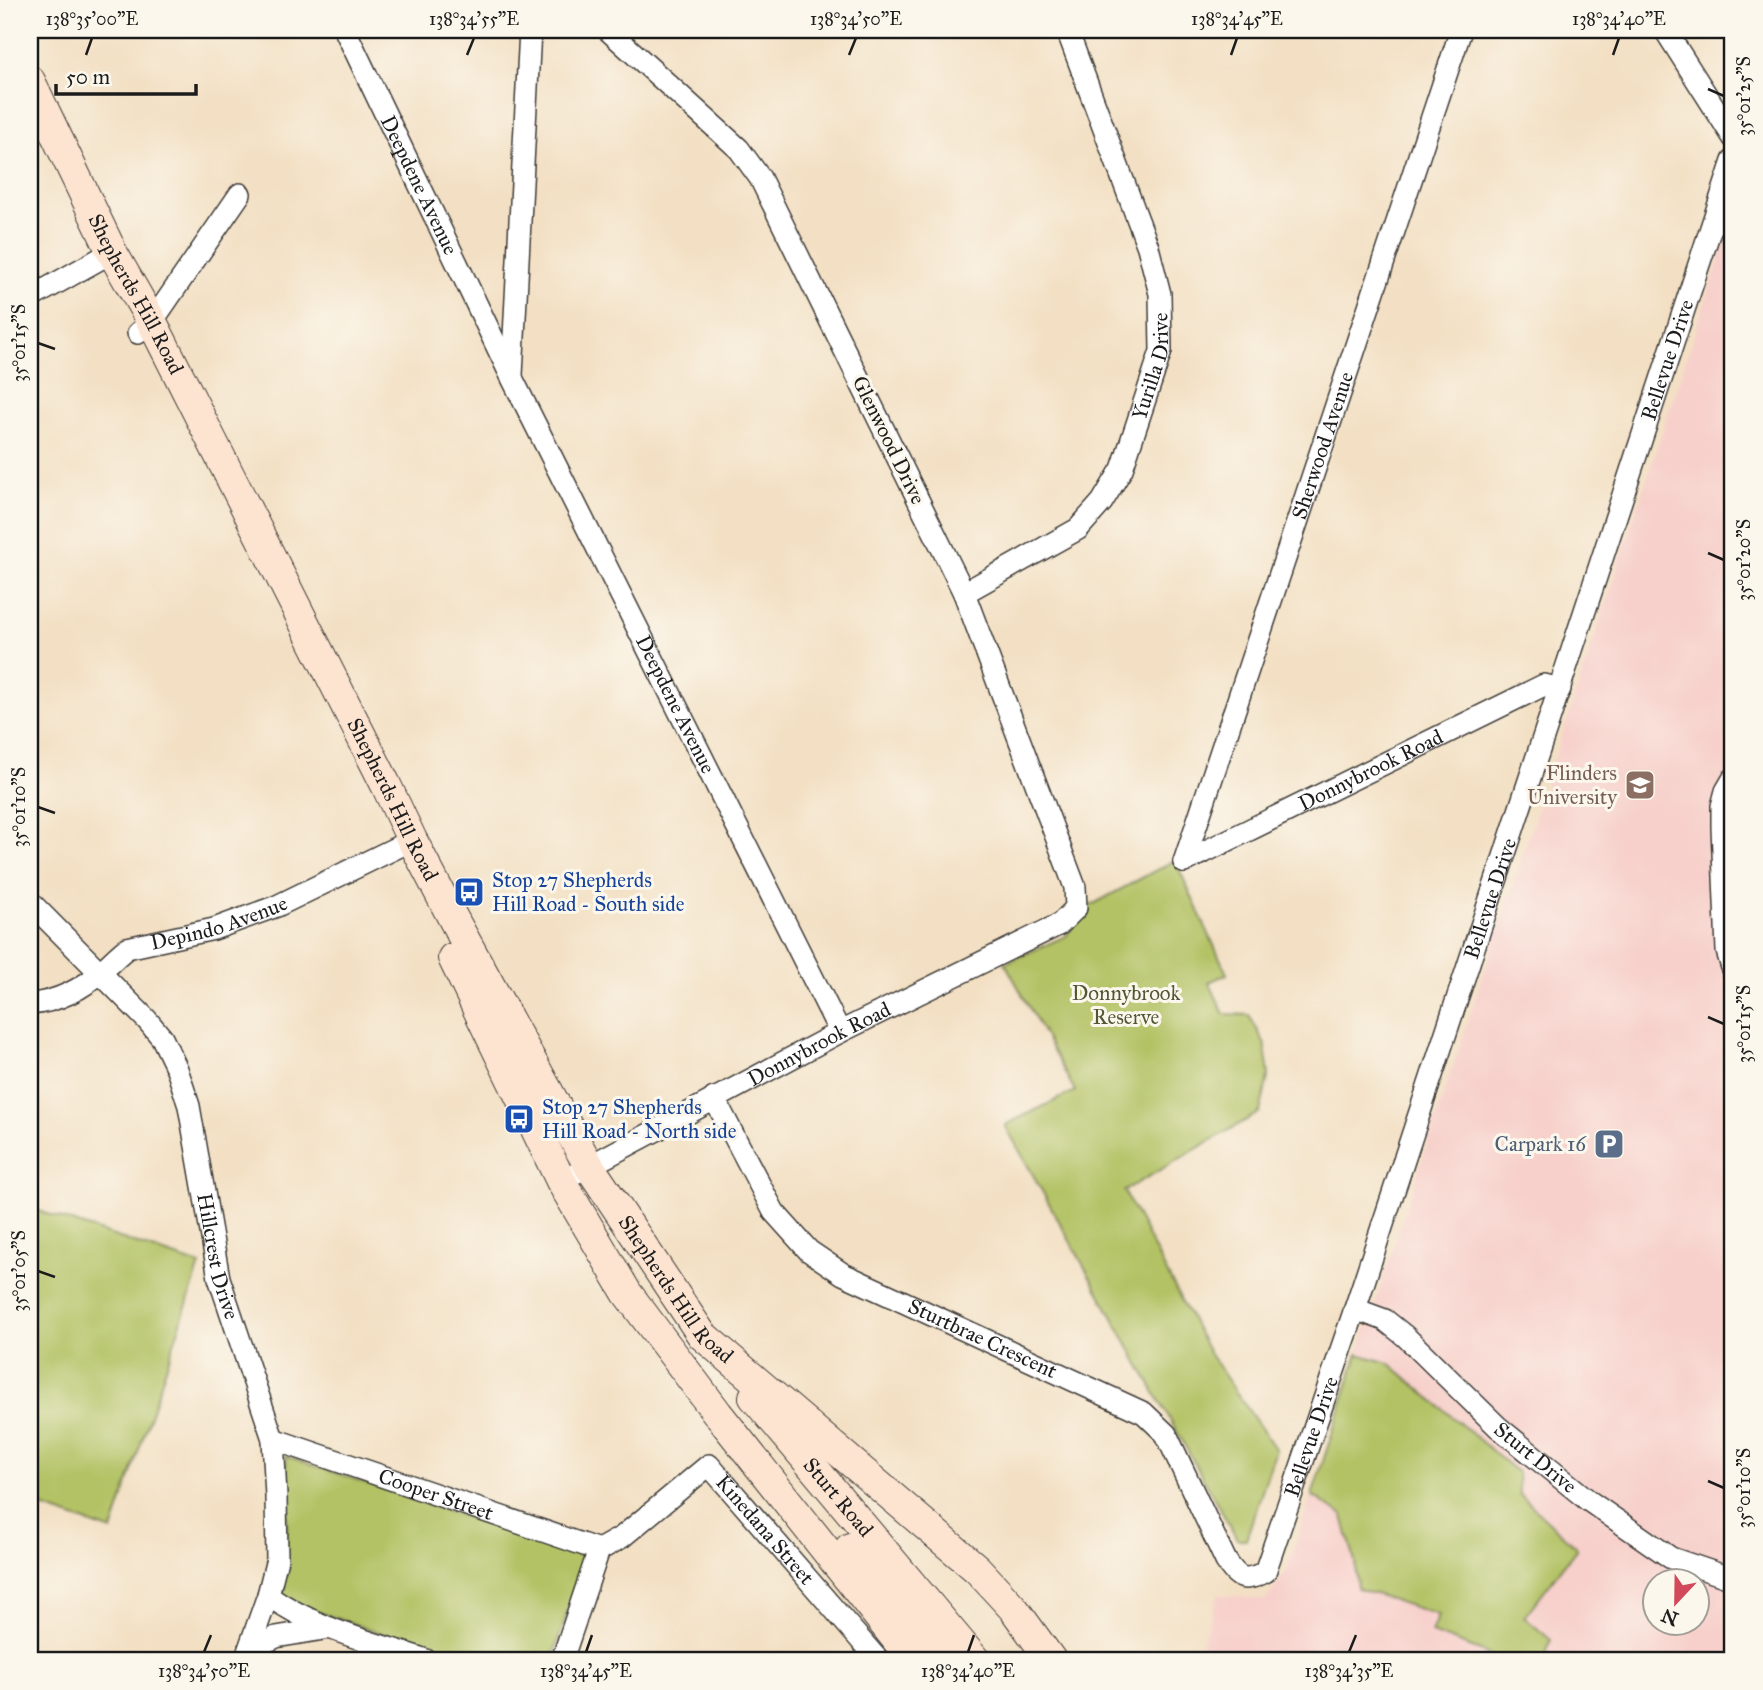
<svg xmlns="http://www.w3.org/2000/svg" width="1763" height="1690" font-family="'IM FELL Great Primer',serif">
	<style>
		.built { fill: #f7d0cb; fill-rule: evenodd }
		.green { fill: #b3c265; stroke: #686f40; stroke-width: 2 }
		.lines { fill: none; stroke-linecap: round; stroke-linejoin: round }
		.street-casing { stroke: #3c3935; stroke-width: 24 }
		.secondary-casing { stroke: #3c3935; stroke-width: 32 }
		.street { stroke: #fff; stroke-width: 21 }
		.secondary { stroke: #fde4d1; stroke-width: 30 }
		.ticks { fill: none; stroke: #1c1c1c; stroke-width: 2.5 }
		.labels { text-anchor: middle; stroke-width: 6; stroke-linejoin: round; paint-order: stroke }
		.street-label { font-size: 21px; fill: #1c1c1c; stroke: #fbf7ec }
		.education-label { font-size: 21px; fill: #785e54; stroke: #fbf7ec; text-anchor: end }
		.transit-label { font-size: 21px; fill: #164399; stroke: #fbf7ec; text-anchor: start }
		.park-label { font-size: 21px; fill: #515636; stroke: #fbf7ec }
		.service-label { font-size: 21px; fill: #4e5e75; stroke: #fbf7ec; text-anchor: end }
		.neatline { fill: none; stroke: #1c1c1c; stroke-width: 2.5 }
		.ticks-label { font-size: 18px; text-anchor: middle; fill: #1c1c1c }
	</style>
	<rect width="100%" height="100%" fill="#fbf7ec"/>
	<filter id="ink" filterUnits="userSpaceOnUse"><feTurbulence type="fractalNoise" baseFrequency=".0143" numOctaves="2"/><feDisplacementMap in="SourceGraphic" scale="14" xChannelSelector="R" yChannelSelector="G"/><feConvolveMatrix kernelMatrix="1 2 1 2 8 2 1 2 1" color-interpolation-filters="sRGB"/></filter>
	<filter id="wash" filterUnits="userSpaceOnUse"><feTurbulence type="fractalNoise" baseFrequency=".00686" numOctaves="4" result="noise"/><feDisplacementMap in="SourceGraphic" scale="28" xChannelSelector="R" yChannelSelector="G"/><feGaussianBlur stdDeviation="1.57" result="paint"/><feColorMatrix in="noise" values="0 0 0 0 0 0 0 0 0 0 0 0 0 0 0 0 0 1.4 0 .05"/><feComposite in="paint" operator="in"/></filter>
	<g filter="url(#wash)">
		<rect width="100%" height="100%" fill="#f3e0c4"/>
		<path class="built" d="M1733 217V1660H1196L1218 1594 1266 1600 1286 1572ZM1654 1582H1696V1624H1654Z"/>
		<path class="green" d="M1175 860 1227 974 1209 982 1224 1014 1249 1015 1264 1042 1269 1073 1260 1112 1124 1191 1209 1353 1276 1450 1246 1539H1237L1005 1125 1075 1091 1005 963 1066 936 1086 908Z
			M30 1208 200 1265 112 1531 30 1503Z
			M1358 1354 1389 1363 1518 1473 1519 1494 1577 1548 1524 1617 1551 1640 1544 1660H1500L1483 1652 1431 1633 1438 1615 1357 1588 1355 1562 1343 1516 1312 1495Z
			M286 1456 585 1557 552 1660H461L281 1600 287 1537Z"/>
	</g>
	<g filter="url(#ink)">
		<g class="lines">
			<g class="street-casing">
				<g id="street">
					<path id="s1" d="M345 30 512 378 840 1032"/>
					<path d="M1665 30 1733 137"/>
					<path d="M30 298 112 252"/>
					<path d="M138 333 152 322 240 194"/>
					<path d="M512 375 530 30"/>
					<path id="s2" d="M964 593 1078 529 1102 502 1122 469 1161 351 1160 294 1148 247 1067 30"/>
					<path d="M1733 779 1726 791 1722 806V827L1727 951 1733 971"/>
					<path id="s3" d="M1184 862 1461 30"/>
					<path id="s4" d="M1184 862 1544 685 1560 689"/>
					<path id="s5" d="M30 902 147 1020 162 1038 177 1069 189 1106 219 1278 273 1439 276 1496 277 1559 268 1595 245 1660"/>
					<path id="s6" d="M30 1004C57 1002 83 989 103 970 111 962 118 955 127 948L214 929 277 906 412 840"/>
					<path id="s7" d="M714 1098 774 1212 809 1251 843 1274 1144 1413 1166 1434 1226 1561C1239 1580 1244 1582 1265 1572L1355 1309 1733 161"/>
					<path id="s8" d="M578 1172 840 1032 1060 924 1076 908 1075 887 964 593 760 178 739 149 608 30"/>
					<path id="s9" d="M1355 1309 1385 1320 1405 1336 1498 1427 1589 1501 1671 1558 1733 1579"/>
					<path id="s10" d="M273 1439 599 1550"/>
					<path d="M268 1595C314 1629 373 1642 426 1660"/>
					<path d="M249 1650 276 1637 330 1628"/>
					<path id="s11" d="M562 1660 599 1550 622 1537 709 1465 878 1660"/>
				</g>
			</g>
			<g class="secondary-casing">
				<g id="secondary">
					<path id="s12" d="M30 81 112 252 152 322 386 785 412 840 456 924 589 1166 702 1335 977 1569 1014 1609 1051 1660"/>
					<path d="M453 958 561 1181 627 1293 718 1414 913 1660"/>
					<path id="s13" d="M754 1397 975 1660"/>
					<path d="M850 1548 945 1660"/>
				</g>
			</g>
			<use href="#street" class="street"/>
			<use href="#secondary" class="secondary"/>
		</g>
	</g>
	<path class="ticks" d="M86 55 92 38M467 55 474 38M849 55 856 38M1231 55 1237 38M1613 55 1619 38M1708 89 1724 96M38 343 55 349M1708 553 1724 560M38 807 55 813M1708 1017 1724 1024M38 1271 55 1277M1708 1481 1724 1488M204 1652 211 1635M586 1652 592 1635M968 1652 974 1635M1349 1652 1356 1635"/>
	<defs>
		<g id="university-square" transform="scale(1.575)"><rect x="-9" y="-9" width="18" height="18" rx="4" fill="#8d6e63" stroke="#fbf7ec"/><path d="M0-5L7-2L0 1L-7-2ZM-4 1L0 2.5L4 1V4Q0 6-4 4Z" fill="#fff"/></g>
		<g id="bus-square" transform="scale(1.575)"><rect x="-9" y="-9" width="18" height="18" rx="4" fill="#1a4fb4" stroke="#fbf7ec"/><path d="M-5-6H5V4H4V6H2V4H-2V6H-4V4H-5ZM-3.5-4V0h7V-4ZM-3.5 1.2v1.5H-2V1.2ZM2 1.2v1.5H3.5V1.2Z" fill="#fff"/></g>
		<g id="parking-square" transform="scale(1.575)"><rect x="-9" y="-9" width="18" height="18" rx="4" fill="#5c6f8a" stroke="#fbf7ec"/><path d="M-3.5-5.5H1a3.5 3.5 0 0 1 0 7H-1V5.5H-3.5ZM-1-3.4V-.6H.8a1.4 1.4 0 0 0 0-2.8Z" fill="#fff"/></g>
	</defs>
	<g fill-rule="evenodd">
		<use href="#university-square" x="1640" y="785"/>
		<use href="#bus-square" x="469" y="892"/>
		<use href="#bus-square" x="519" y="1119"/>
		<use href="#parking-square" x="1609" y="1144"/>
	</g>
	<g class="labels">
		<g class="street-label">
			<text dy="7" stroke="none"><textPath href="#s1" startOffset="172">Deepdene Avenue</textPath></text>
			<text dy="7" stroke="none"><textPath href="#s12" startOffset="238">Shepherds Hill Road</textPath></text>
			<text dy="7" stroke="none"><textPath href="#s7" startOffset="2049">Bellevue Drive</textPath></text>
			<text dy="7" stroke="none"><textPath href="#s2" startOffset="313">Yurilla Drive</textPath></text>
			<text transform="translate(889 440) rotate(64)" y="7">Glenwood Drive</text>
			<text dy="7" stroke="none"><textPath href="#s3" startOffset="439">Sherwood Avenue</textPath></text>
			<text dy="7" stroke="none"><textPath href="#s1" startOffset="751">Deepdene Avenue</textPath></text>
			<text dy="7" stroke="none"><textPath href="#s4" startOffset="208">Donnybrook Road</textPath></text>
			<text dy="7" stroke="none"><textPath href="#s12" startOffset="805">Shepherds Hill Road</textPath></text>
			<text dy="7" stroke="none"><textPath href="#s7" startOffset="1482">Bellevue Drive</textPath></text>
			<text dy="7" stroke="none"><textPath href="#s6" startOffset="210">Depindo Avenue</textPath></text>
			<text dy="7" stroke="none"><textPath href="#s8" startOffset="273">Donnybrook Road</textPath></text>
			<text dy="7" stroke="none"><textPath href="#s5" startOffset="416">Hillcrest Drive</textPath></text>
			<text dy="7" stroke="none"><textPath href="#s12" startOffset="1372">Shepherds Hill Road</textPath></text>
			<text dy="7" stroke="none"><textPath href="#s7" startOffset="376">Sturtbrae Crescent</textPath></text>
			<text dy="7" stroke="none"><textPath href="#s7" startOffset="915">Bellevue Drive</textPath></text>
			<text dy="7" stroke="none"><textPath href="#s9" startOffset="236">Sturt Drive</textPath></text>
			<text dy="7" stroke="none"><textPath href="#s10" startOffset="172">Cooper Street</textPath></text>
			<text dy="7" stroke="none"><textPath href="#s13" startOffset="131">Sturt Road</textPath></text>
			<text dy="7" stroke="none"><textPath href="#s11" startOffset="341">Kinedana Street</textPath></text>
		</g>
		<g class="education-label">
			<text x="1617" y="780">Flinders<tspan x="1617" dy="24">University</tspan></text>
		</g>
		<g class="transit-label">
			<text x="492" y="887">Stop 27 Shepherds<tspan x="492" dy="24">Hill Road - South side</tspan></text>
			<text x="542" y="1114">Stop 27 Shepherds<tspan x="542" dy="24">Hill Road - North side</tspan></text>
		</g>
		<g class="park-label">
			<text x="1126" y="1000">Donnybrook<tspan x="1126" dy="24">Reserve</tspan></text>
		</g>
		<g class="service-label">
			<text x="1586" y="1151">Carpark 16</text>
		</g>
	</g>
	<rect width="1763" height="1690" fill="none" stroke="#fbf7ec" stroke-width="77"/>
	<g transform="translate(1676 1602) rotate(202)"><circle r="33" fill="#fbf7ec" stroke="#a29f99" stroke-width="2"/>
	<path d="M0-5L12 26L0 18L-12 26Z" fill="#d1495b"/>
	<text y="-10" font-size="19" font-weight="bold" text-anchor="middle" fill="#1c1c1c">N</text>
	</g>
	<path d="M56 84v10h140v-10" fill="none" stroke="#1c1c1c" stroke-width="3.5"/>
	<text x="66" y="84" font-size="21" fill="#1c1c1c" stroke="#fbf7ec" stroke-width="5" paint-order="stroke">50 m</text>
	<rect x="38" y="38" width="1686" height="1614" class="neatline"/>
	<g class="ticks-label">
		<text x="92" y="25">138°35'00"E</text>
		<text x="474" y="25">138°34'55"E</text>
		<text x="856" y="25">138°34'50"E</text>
		<text x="1237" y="25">138°34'45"E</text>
		<text x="1619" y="25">138°34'40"E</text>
		<text transform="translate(1744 96) rotate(-90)" y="6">35°01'25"S</text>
		<text transform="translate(19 343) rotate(-90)" y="6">35°01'15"S</text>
		<text transform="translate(1744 560) rotate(-90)" y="6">35°01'20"S</text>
		<text transform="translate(19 807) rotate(-90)" y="6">35°01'10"S</text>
		<text transform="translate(1744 1024) rotate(-90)" y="6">35°01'15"S</text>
		<text transform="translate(19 1271) rotate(-90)" y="6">35°01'05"S</text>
		<text transform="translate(1744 1488) rotate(-90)" y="6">35°01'10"S</text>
		<text x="204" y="1677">138°34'50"E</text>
		<text x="586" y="1677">138°34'45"E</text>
		<text x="968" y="1677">138°34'40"E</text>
		<text x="1349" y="1677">138°34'35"E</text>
	</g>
</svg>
